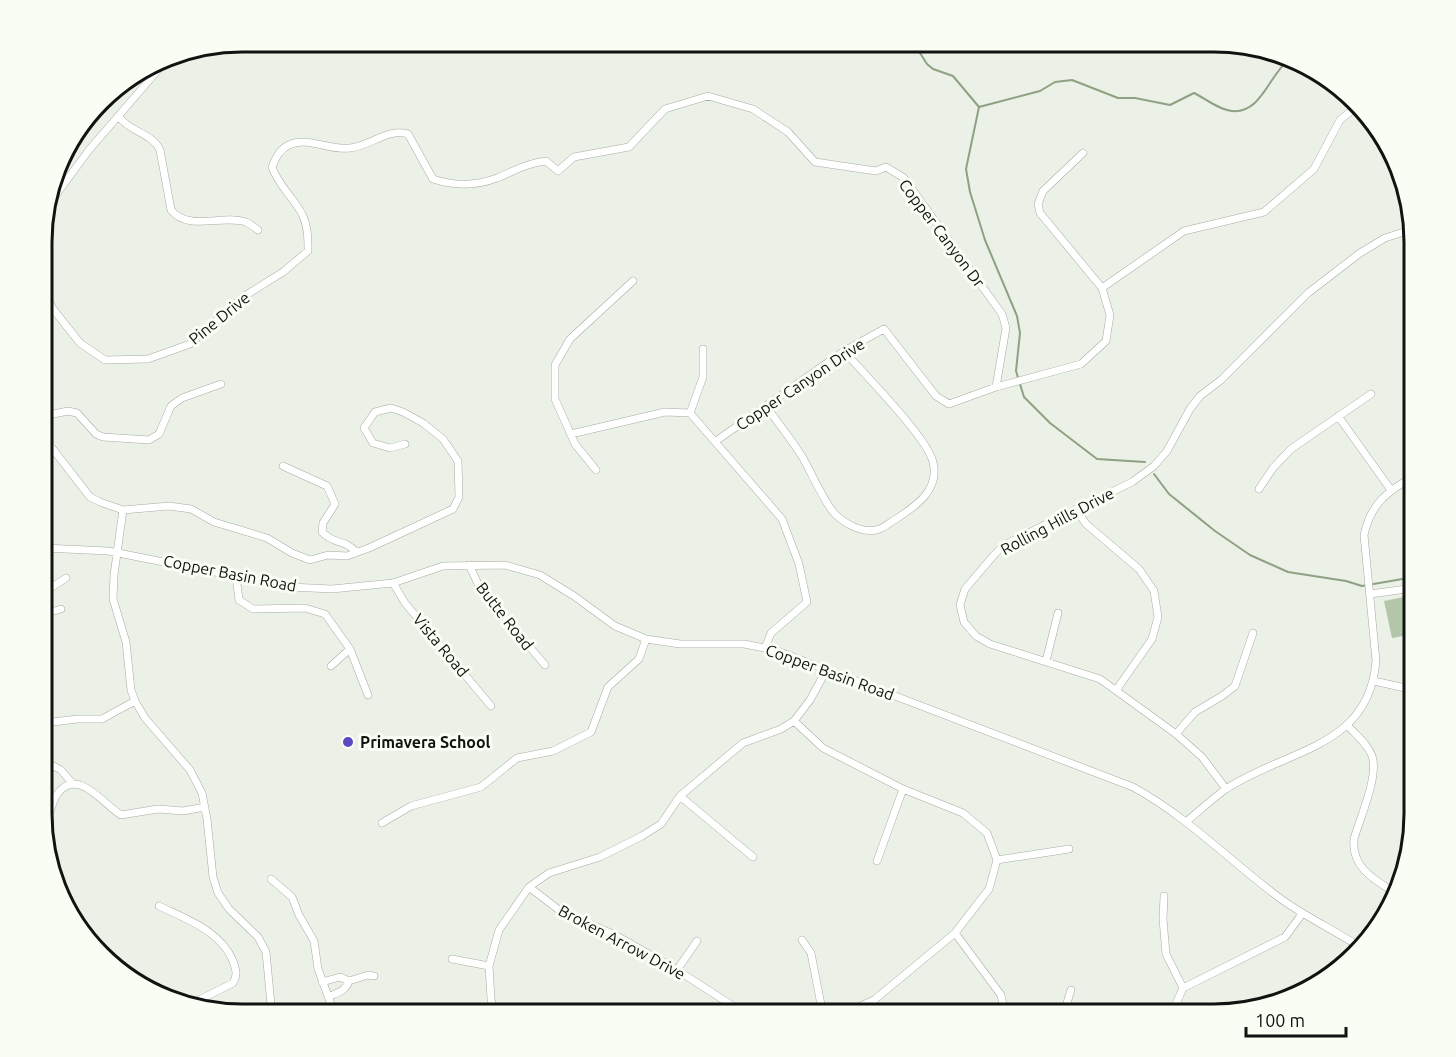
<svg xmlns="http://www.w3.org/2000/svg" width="1456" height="1057" font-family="Ubuntu,sans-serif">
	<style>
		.green { fill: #b4c6a9 }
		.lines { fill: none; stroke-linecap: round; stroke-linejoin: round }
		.stream { stroke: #8ea183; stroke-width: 2 }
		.minor-casing { stroke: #a6aca2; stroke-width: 8 }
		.minor { stroke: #fff; stroke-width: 7 }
		.poi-dot { fill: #594ac2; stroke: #f8fef4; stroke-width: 2 }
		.labels { text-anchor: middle; stroke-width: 6; stroke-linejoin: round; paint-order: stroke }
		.street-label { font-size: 16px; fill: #10130f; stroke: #f8fef4 }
		.poi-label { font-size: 16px; font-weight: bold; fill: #10130f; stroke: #f8fef4; text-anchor: start }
		.rim { fill: none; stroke: #10130f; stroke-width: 3 }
	</style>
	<rect width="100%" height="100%" fill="#ebf1e7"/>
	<path class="green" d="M1414 595V634L1392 638 1384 601Z"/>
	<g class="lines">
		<path class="stream" d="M917 42 920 53 927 64 933 69 953 76 979 107 966 169 970 192 985 240 1017 316 1020 333 1016 371 1024 397 1050 423 1097 459 1145 462
			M979 107 1040 91 1055 82 1072 80 1118 98H1135L1170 105 1194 93C1206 99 1219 110 1232 111 1262 114 1270 72 1290 59
			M1154 474 1169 494 1215 531 1250 555 1288 572 1346 581 1362 586 1414 577"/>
		<g class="minor-casing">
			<path id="minor" d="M119 117C130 132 152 133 160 150L171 210C189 232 222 214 246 222 250 224 254 227 258 230
				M1083 153 1043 191 1038 204 1040 213 1102 288
				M47 207 89 150 158 70 154 65
				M44 291 53 309 80 343 105 360 148 359 190 344 243 297 283 272 308 251C308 239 308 226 302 214 293 197 278 185 272 167 276 157 280 149 289 145 308 136 330 151 350 148 371 146 387 128 408 134L433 179C454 186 476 186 497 178 514 171 527 163 546 161L558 171 574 157 629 147 665 109 708 96 753 109 788 132 815 162 876 171 886 167 904 178 1002 314 1006 328 996 387
				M766 406C778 423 792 440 803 458 811 472 825 504 835 514 845 524 862 533 876 530 883 529 890 522 896 519 916 506 940 490 933 462 927 437 864 374 844 351
				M690 413 703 377V349
				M44 416 68 411 77 413 96 434 103 437 149 440 159 434 171 406 182 398 221 384
				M1338 416 1391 490
				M571 434 665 412 690 413 782 519 799 564 807 602 771 633 765 648
				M44 440 52 448 90 497 100 502 123 510 169 506 191 509 214 522 267 538 292 553 310 560 328 555 347 556 369 548 453 509 459 497 458 461 443 439 423 423 403 412 391 408 375 412 364 428 373 443 390 448 405 444
				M716 441 844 351 884 329 936 396 949 404 996 387 1081 364 1106 341 1110 315 1102 288 1184 231 1264 212 1314 169 1340 120 1355 108
				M283 466 327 486 335 504 323 523 322 532C336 546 343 538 356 552
				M596 470 575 444 555 399V365L570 339 633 281
				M1259 489 1273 468 1291 449 1371 394
				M1076 509 1086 524 1139 569 1154 591 1158 617 1152 639 1117 689
				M123 510 114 575 113 599 126 642 131 690 135 701 145 718 190 770 202 793 207 819 213 877 218 893 229 909 258 937 266 952 272 1015
				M44 548 108 551 290 587 332 589 393 583 443 566 505 565 540 575 574 596 615 626 646 639 680 644H744L775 650 1133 787C1188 817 1231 862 1281 899 1306 917 1334 930 1360 947
				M469 565 481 590 545 665
				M236 576 239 600 253 609 305 608 325 614 350 649 368 695
				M393 583 405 603 491 706
				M44 589 52 587 66 578
				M1370 594 1414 588
				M44 614 61 609
				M1046 661 1058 613
				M331 666 350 649
				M1374 681 1414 690
				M44 721 53 722 77 719H102L135 701
				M794 721 823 748 903 789 963 813 987 833 997 860
				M1348 726C1356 735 1368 744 1372 756 1379 776 1360 818 1354 839 1351 868 1375 880 1397 894
				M1176 734 1195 712 1222 696 1235 686 1253 633
				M44 761 61 770 73 784
				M1226 789 1202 757 1176 734 1100 679 990 644 976 636 964 622 960 605 965 589 994 555 1004 545 1132 482 1154 466 1167 451 1190 409 1200 396 1221 380 1308 293 1360 253 1385 238 1413 229
				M680 796 753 857
				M1187 821C1199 811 1212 799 1226 789 1286 749 1369 749 1376 661L1364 535C1371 503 1387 492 1414 476
				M44 822C52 814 51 802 58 793 78 767 104 805 121 815L158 809 183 811 205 807
				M382 823 411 806 481 787 517 758 553 751 591 732 608 687 639 659 646 639
				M997 860 1069 849
				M877 861 903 789
				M271 879 292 897 299 915 314 941 318 969 335 1015
				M529 887 559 910 617 936 677 970 747 1015
				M1164 896 1163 919 1166 954 1183 988
				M159 906C186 919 221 931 233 961 236 970 238 975 233 983L189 1005
				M955 933 1001 995 1005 1015
				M802 940 811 953 823 1015
				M452 959 489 966
				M677 970 697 941
				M349 981 368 975 374 976
				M322 982 340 977 349 981C346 991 337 993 328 997
				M495 1015 491 999 489 966 499 930 529 887 549 873 600 857 642 836 661 824 680 796 743 743 781 729 794 721 810 700 827 669
				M841 1015 874 1000 955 933 989 889 997 860
				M1058 1015 1065 1009 1071 990
				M1171 1015 1183 988 1285 937 1302 914"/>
		</g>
		<use href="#minor" class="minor"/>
	</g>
	<circle class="poi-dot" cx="348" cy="742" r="6"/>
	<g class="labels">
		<g class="street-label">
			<text transform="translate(942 233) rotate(53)" y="6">Copper Canyon Dr</text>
			<text transform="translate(219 318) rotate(-39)" y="6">Pine Drive</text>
			<text transform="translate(800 384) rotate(-34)" y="6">Copper Canyon Drive</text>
			<text transform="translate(1057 521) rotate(-28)" y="6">Rolling Hills Drive</text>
			<text transform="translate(230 573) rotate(11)" y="6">Copper Basin Road</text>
			<text transform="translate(505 616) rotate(52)" y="6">Butte Road</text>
			<text transform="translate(441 645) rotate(50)" y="6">Vista Road</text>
			<text transform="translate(830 672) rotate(20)" y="6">Copper Basin Road</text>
			<text transform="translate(622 942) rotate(28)" y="6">Broken Arrow Drive</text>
		</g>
		<g class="poi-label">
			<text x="360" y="748">Primavera School</text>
		</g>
	</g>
	<path d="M0 0H1456V1057H0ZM242 52H1214A190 190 0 0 1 1404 242V814A190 190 0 0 1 1214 1004H242A190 190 0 0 1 52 814V242A190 190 0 0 1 242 52Z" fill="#f8fef4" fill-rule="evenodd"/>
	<path class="rim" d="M242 52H1214A190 190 0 0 1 1404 242V814A190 190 0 0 1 1214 1004H242A190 190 0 0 1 52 814V242A190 190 0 0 1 242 52Z"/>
	<path d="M1246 1027v9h100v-9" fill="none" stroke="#10130f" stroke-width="3"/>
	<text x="1255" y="1027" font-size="18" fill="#10130f" stroke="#f8fef4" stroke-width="4.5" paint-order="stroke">100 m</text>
</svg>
